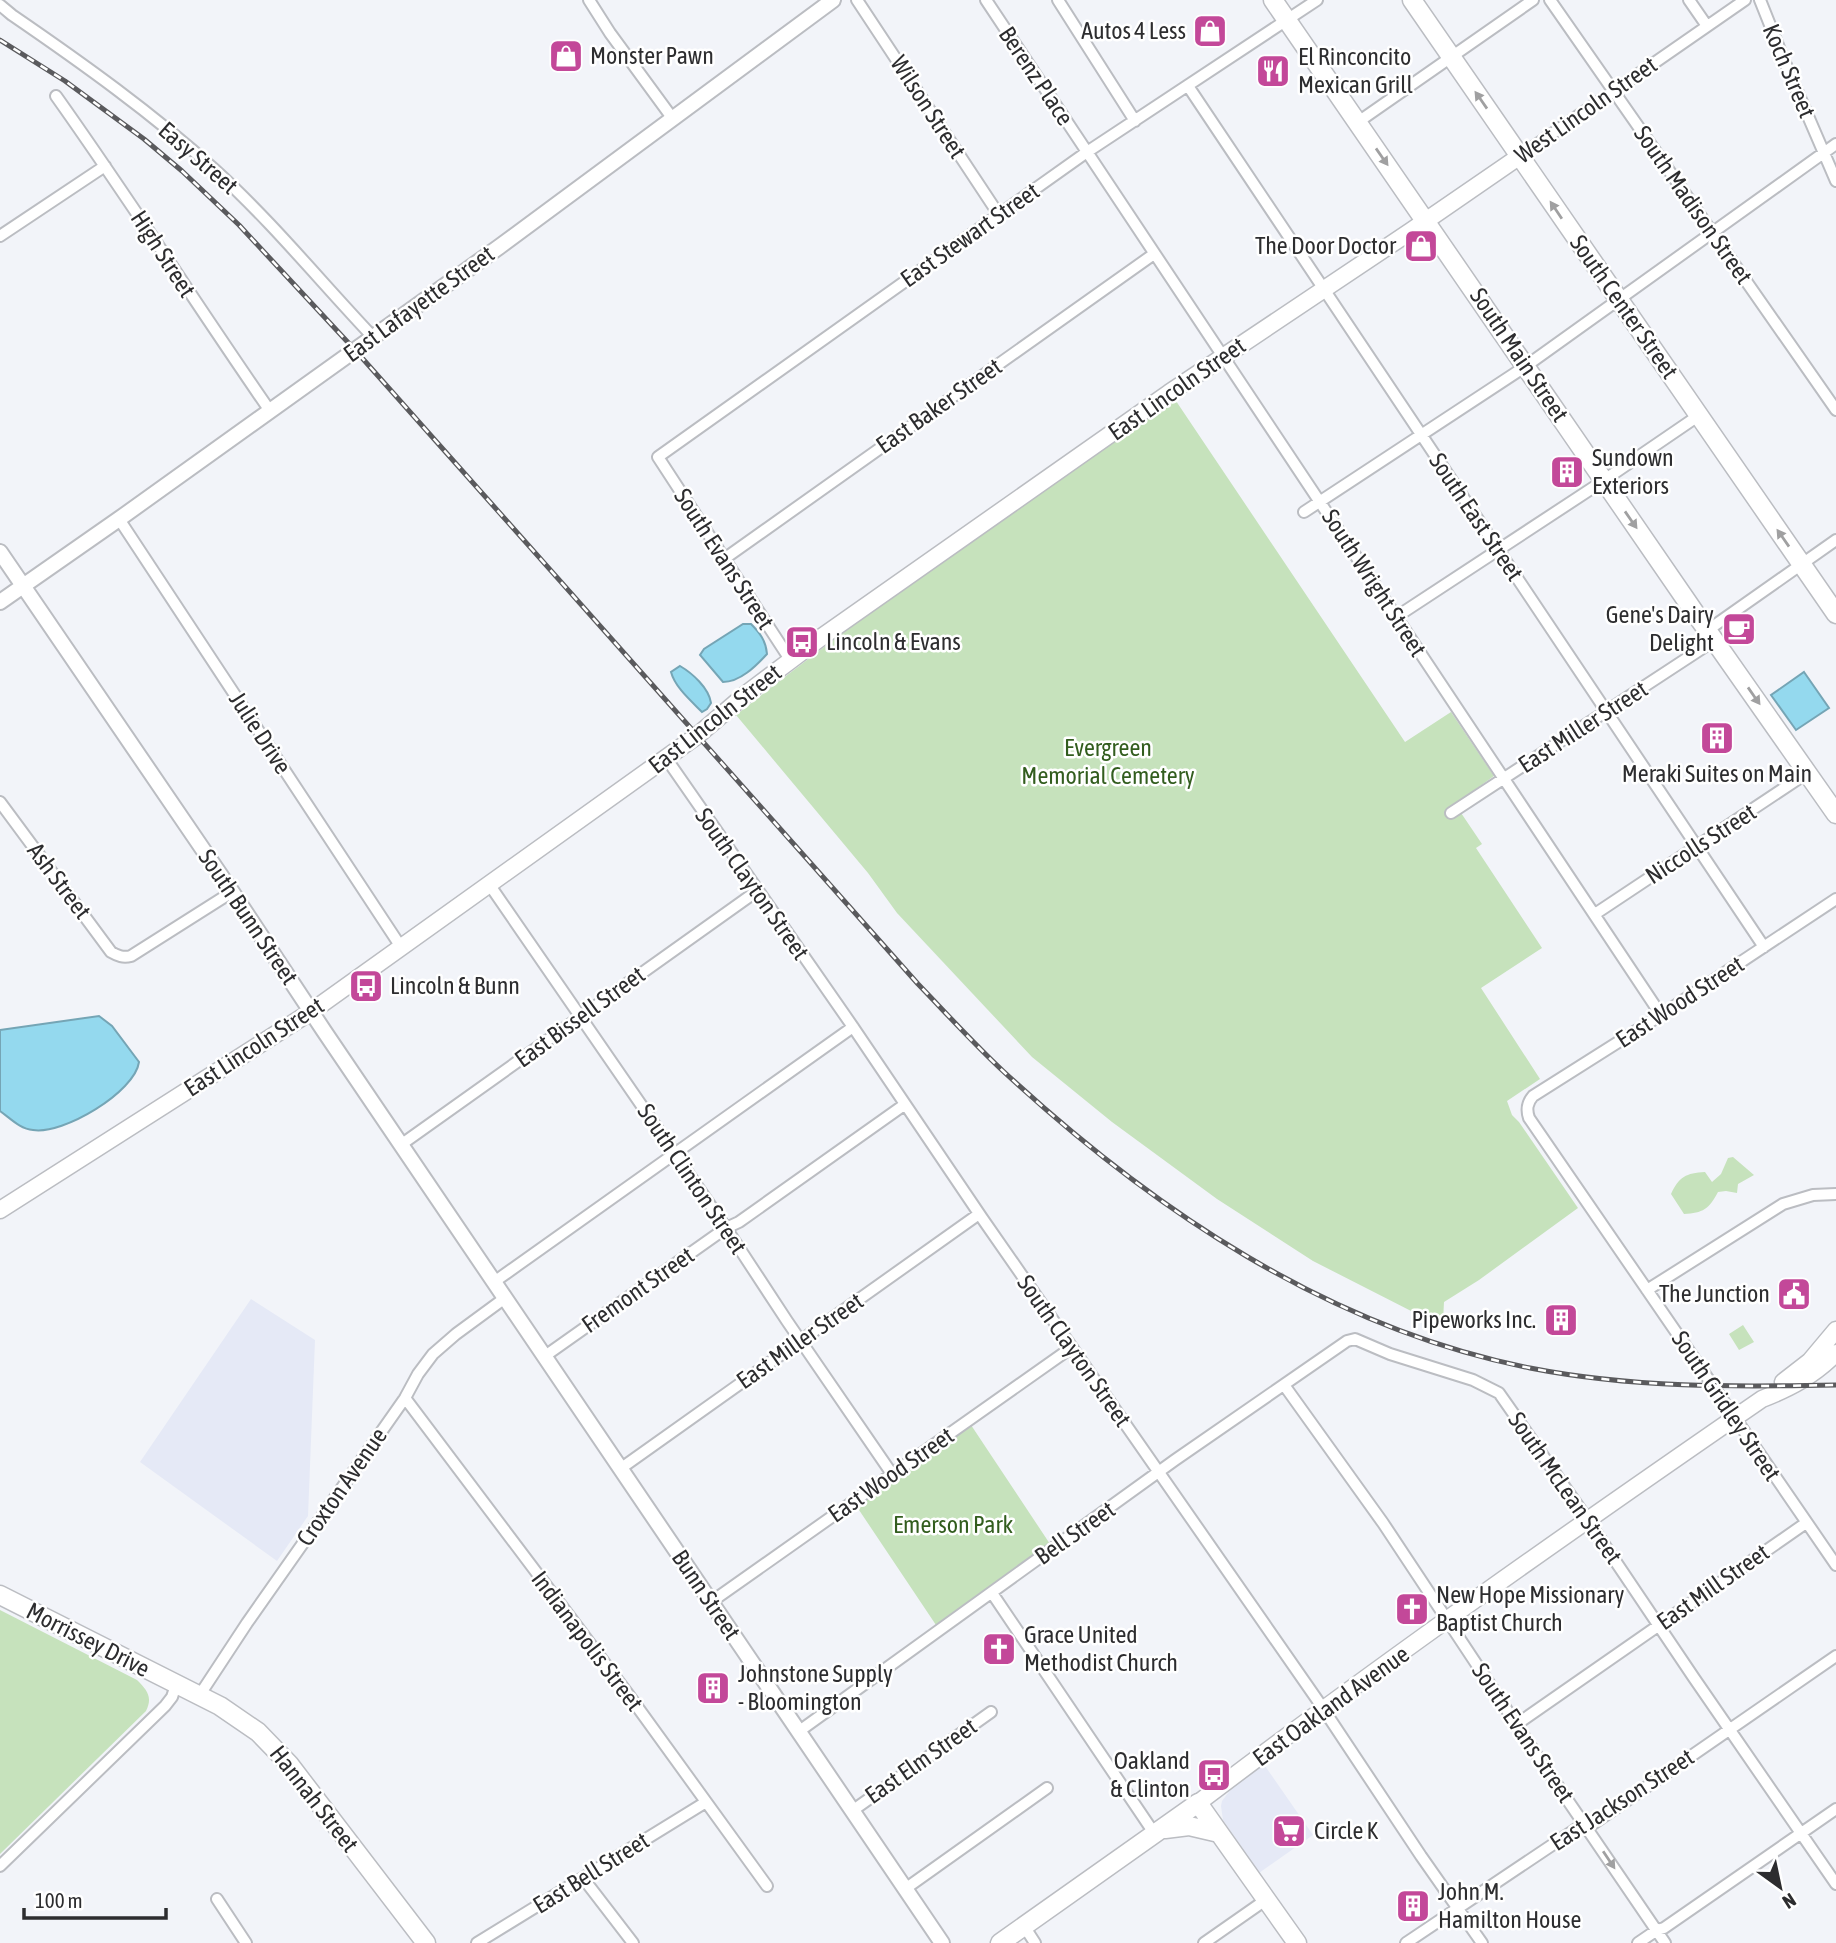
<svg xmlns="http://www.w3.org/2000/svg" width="1836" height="1943" font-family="'Asap Condensed',sans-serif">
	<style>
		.built { fill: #e5e9f6 }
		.green { fill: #c6e2bc }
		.water { fill: #94d9ee; stroke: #75a5b5; stroke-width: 2 }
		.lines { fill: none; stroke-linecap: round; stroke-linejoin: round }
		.minor-casing { stroke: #bbbdc2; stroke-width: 14 }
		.tertiary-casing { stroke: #bbbdc2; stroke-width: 18 }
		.secondary-casing { stroke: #bbbdc2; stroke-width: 19 }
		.primary-casing { stroke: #bbbdc2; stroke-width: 21 }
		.minor { stroke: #fff; stroke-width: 10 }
		.tertiary { stroke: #fff; stroke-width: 14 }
		.secondary { stroke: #fff; stroke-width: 16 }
		.primary { stroke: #fff; stroke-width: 18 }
		.rail-casing { stroke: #5a5a5d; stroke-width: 5 }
		.rail { stroke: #fff; stroke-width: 2.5; stroke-dasharray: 8; stroke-linecap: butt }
		.oneway { fill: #a0a0a1 }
		.labels { text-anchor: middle; stroke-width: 5; stroke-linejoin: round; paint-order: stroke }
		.poi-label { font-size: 24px; fill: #2d2d2f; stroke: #fff; text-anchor: start }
		.street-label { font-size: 24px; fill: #2d2d2f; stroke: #fff }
		.park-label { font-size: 24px; fill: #325d1e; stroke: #fff }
	</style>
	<rect width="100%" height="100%" fill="#f2f4f9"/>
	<path class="built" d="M251 1299 315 1340 308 1516 277 1561 140 1462Z
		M1263 1763 1313 1835 1259 1873 1223 1820 1221 1806 1222 1801 1231 1789Z"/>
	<path class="green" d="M1174 398 1405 742 1451 712 1494 776 1455 804 1482 844 1476 848 1542 948 1481 988 1540 1079 1507 1101 1512 1115 1519 1122 1578 1208 1479 1280 1444 1302 1443 1321 1427 1318 1417 1314 1313 1261 1217 1199 1112 1122 1032 1057 897 913 868 873 736 715C877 603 1027 502 1174 398Z
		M1733 1157 1754 1175 1738 1184 1737 1193 1726 1191 1718 1192C1709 1209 1703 1213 1684 1214L1671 1194C1679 1177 1686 1173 1705 1172L1712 1182 1721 1174 1728 1158Z
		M1743 1325 1754 1342 1739 1350 1729 1334Z
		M971 1425 1050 1544 936 1625 857 1507Z
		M0 1610 137 1680C147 1690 153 1697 146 1711L0 1854Z"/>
	<path class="water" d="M743 624H751C760 633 766 641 767 654 756 666 740 682 723 682L700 655 704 649Z
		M680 666C692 673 709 688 711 703L707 709 702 712C690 700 675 687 671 672Z
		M1804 672 1829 708 1796 730 1771 695Z
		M99 1016 112 1026 139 1062C135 1092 63 1135 33 1130 20 1129 10 1118 0 1111V1030Z"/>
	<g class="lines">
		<g class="minor-casing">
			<path id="minor" d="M589 0 610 33 673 119
				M857 0 999 215
				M986 0 1661 1015
				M1058 0 1135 121
				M1550 0 1836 410
				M1689 0 1707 26
				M1760 0 1786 65 1836 181
				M0 5 12 15C82 63 152 113 215 170 272 222 321 282 373 337
				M1188 86 1764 947
				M56 96C130 200 198 307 270 411
				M1358 122 1533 0
				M1520 156 1745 0
				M0 236 105 166
				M1304 512 1526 366 1836 144
				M119 519 401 947
				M724 559 1154 254
				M1396 617 1594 487 1698 416
				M1708 630 1836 540
				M791 661 658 457 1087 152 1317 0
				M666 758 853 1027 982 1218 1318 1701 1421 1856 1482 1943
				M0 802 111 952C118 956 123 958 131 956L232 892
				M1451 813 1715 640
				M489 884 726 1228 787 1321 892 1474
				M1836 899 1661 1015 1533 1096C1527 1103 1526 1109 1529 1118L1836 1565
				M1595 914 1807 773
				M402 1144 757 891
				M494 1282 853 1027
				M1647 1290 1783 1204 1813 1195 1836 1194
				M545 1356 726 1228 739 1222 904 1105
				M1284 1385 1383 1523 1530 1745 1665 1943
				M405 1398 628 1694 767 1886
				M620 1469 979 1214
				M992 1593 1154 1833
				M711 1602 1071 1348
				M199 1696 247 1623 405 1398 418 1374 433 1354 456 1334 505 1298
				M1517 1724 1806 1523
				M798 1732 1175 1460 1347 1341 1355 1339 1390 1354 1473 1380 1499 1393 1583 1513 1694 1678 1836 1884
				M852 1811 991 1712
				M0 1866 165 1706 172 1697 176 1685
				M583 1878 633 1943
				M905 1889 1047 1788
				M217 1899 246 1943
				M1024 1926 1035 1943
				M477 1943 706 1802
				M1204 1943 1267 1899
				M1406 1943 1579 1827 1587 1828 1836 1656
				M1638 1943 1657 1930 1664 1928 1836 1809"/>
		</g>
		<g class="tertiary-casing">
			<path id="tertiary" d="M0 552 232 892 324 1031 942 1943
				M0 602 119 519 499 247 833 0"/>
		</g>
		<g class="secondary-casing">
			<path id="secondary" d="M0 1210 312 1011 698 735 746 694 823 636 1169 393 1411 231 1520 156
				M1783 1382 1810 1361 1836 1330
				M1198 1803C1382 1663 1572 1530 1762 1399 1790 1388 1815 1375 1836 1353"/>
		</g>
		<g class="primary-casing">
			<path id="primary" d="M1273 0 1695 613 1836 814
				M1412 0 1836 614
				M0 1595 220 1706 258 1732 289 1764 426 1943
				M1165 1829 1189 1826 1219 1833
				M1000 1943 1198 1803 1297 1943"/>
		</g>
		<use href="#minor" class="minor"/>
		<use href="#tertiary" class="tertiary"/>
		<use href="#secondary" class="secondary"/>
		<use href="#primary" class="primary"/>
		<g class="rail-casing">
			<path id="rail" d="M0 40 65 81 144 139 182 171 239 225 355 350 918 984C946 1013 973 1043 1003 1071 1152 1209 1328 1328 1530 1368 1632 1388 1734 1387 1836 1385"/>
		</g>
		<use href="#rail" class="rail"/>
	</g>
	<defs><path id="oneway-solid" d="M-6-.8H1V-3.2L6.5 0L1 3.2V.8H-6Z" transform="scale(1.75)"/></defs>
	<g class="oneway">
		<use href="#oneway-solid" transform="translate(1481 100) rotate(-125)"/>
		<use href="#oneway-solid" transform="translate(1382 157) rotate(55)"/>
		<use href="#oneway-solid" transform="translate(1556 210) rotate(-124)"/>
		<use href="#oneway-solid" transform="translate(1631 520) rotate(55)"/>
		<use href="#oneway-solid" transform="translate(1783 538) rotate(-125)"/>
		<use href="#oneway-solid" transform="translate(1754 696) rotate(55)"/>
		<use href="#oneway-solid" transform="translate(1609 1860) rotate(56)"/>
	</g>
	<defs>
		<g id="shop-square" transform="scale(1.75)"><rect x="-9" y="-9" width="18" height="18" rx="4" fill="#c34899" stroke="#fff"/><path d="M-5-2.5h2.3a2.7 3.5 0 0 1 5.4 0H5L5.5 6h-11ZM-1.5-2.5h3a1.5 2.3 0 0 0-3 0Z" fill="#fff"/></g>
		<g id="restaurant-square" transform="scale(1.75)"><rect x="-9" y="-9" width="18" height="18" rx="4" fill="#c34899" stroke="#fff"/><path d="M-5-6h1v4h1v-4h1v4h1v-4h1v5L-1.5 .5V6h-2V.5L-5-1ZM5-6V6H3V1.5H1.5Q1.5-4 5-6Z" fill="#fff"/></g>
		<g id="building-square" transform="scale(1.75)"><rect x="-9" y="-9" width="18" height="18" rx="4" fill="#c34899" stroke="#fff"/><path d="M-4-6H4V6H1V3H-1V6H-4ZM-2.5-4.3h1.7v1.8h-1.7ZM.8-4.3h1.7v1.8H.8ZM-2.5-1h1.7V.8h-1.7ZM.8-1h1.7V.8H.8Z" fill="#fff"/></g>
		<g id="cafe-square" transform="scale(1.75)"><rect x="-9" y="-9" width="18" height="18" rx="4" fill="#c34899" stroke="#fff"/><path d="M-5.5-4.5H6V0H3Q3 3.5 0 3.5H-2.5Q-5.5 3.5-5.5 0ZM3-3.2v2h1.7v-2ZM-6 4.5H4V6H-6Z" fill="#fff"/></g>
		<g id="bus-square" transform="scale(1.75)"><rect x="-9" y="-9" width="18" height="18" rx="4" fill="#c34899" stroke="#fff"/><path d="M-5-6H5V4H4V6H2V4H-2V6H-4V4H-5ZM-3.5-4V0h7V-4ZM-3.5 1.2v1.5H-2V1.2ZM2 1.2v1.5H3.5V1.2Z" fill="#fff"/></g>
		<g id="civic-square" transform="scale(1.75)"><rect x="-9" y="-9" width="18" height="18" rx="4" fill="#c34899" stroke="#fff"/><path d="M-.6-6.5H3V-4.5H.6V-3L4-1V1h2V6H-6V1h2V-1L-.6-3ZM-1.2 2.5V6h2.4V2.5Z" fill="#fff"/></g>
		<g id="church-square" transform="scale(1.75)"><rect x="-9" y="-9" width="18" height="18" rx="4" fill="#c34899" stroke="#fff"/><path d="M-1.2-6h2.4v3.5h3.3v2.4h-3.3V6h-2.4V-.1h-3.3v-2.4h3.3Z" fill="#fff"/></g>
		<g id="supermarket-square" transform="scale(1.75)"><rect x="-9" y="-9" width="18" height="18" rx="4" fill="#c34899" stroke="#fff"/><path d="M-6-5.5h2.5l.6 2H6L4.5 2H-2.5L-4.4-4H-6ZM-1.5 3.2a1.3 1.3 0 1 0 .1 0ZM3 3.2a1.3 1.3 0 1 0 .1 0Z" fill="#fff"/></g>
	</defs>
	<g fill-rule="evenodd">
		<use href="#shop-square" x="1210" y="31"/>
		<use href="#shop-square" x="566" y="56"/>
		<use href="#restaurant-square" x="1273" y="71"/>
		<use href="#shop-square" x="1421" y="246"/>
		<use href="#building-square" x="1567" y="472"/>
		<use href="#cafe-square" x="1739" y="629"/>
		<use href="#bus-square" x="802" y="642"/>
		<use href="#building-square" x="1717" y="738"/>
		<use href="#bus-square" x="366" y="986"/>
		<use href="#civic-square" x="1794" y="1294"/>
		<use href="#building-square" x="1561" y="1320"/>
		<use href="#church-square" x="1412" y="1609"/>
		<use href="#church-square" x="999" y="1649"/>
		<use href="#building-square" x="713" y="1688"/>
		<use href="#bus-square" x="1214" y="1775"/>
		<use href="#supermarket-square" x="1289" y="1831"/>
		<use href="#building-square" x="1413" y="1906"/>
	</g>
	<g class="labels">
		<g class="poi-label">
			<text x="1186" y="39" text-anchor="end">Autos 4 Less</text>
			<text x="590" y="64">Monster Pawn</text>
			<text x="1298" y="65">El Rinconcito<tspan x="1298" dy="28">Mexican Grill</tspan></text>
			<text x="1396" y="254" text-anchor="end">The Door Doctor</text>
			<text x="1592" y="466">Sundown<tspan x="1592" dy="28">Exteriors</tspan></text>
			<text x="1714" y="623" text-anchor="end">Gene's Dairy<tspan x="1714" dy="28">Delight</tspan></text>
			<text x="826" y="650">Lincoln &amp; Evans</text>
			<text x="1717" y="782" text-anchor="middle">Meraki Suites on Main</text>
			<text x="390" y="994">Lincoln &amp; Bunn</text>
			<text x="1770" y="1302" text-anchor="end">The Junction</text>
			<text x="1536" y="1328" text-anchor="end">Pipeworks Inc.</text>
			<text x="1436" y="1603">New Hope Missionary<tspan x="1436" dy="28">Baptist Church</tspan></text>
			<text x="1024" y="1643">Grace United<tspan x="1024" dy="28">Methodist Church</tspan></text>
			<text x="738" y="1682">Johnstone Supply<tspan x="738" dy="28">- Bloomington</tspan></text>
			<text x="1190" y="1769" text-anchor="end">Oakland<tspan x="1190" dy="28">&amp; Clinton</tspan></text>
			<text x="1314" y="1839">Circle K</text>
			<text x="1438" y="1900">John M.<tspan x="1438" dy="28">Hamilton House</tspan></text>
		</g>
		<g class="street-label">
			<text transform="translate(1789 71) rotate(67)" y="8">Koch Street</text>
			<text transform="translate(1036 76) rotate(56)" y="8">Berenz Place</text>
			<text transform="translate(928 107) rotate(57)" y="8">Wilson Street</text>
			<text transform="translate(1586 110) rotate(-35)" y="8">West Lincoln Street</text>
			<text transform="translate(198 158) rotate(41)" y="8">Easy Street</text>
			<text transform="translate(1693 205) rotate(55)" y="8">South Madison Street</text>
			<text transform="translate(970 235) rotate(-35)" y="8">East Stewart Street</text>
			<text transform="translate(163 254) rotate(57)" y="8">High Street</text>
			<text transform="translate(419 304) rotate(-36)" y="8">East Lafayette Street</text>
			<text transform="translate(1624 307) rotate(55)" y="8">South Center Street</text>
			<text transform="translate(1519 355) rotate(56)" y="8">South Main Street</text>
			<text transform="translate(1177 389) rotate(-35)" y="8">East Lincoln Street</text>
			<text transform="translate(939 406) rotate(-35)" y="8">East Baker Street</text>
			<text transform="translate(1476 517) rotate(56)" y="8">South East Street</text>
			<text transform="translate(724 559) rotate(57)" y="8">South Evans Street</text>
			<text transform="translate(1374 583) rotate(57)" y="8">South Wright Street</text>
			<text transform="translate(715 719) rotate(-38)" y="8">East Lincoln Street</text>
			<text transform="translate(1583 727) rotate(-33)" y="8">East Miller Street</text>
			<text transform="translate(260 733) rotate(57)" y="8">Julie Drive</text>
			<text transform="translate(1701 844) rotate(-33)" y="8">Niccolls Street</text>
			<text transform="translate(59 881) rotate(53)" y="8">Ash Street</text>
			<text transform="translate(752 884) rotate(55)" y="8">South Clayton Street</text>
			<text transform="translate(248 917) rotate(56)" y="8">South Bunn Street</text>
			<text transform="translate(1680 1002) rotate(-33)" y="8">East Wood Street</text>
			<text transform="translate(580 1017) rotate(-36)" y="8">East Bissell Street</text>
			<text transform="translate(254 1047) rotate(-33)" y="8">East Lincoln Street</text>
			<text transform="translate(692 1179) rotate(56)" y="8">South Clinton Street</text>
			<text transform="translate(638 1290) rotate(-35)" y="8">Fremont Street</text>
			<text transform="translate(800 1341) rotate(-35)" y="8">East Miller Street</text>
			<text transform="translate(1074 1351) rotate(55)" y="8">South Clayton Street</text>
			<text transform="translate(1726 1406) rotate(56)" y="8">South Gridley Street</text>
			<text transform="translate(891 1475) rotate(-35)" y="8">East Wood Street</text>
			<text transform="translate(342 1487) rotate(-55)" y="8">Croxton Avenue</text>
			<text transform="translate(1565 1488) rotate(55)" y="8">South McLean Street</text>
			<text transform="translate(1075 1533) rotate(-35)" y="8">Bell Street</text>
			<text transform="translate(1713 1587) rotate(-35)" y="8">East Mill Street</text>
			<text transform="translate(706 1595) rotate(56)" y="8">Bunn Street</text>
			<text transform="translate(88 1640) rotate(27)" y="8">Morrissey Drive</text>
			<text transform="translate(587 1641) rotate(53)" y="8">Indianapolis Street</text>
			<text transform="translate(1331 1706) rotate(-36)" y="8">East Oakland Avenue</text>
			<text transform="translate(1523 1733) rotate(56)" y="8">South Evans Street</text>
			<text transform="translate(921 1761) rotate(-35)" y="8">East Elm Street</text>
			<text transform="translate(314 1799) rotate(52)" y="8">Hannah Street</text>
			<text transform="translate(1622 1800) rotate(-33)" y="8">East Jackson Street</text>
			<text transform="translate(591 1873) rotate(-32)" y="8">East Bell Street</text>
		</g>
		<g class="park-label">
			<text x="1108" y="756">Evergreen<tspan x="1108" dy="28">Memorial Cemetery</tspan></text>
			<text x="953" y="1533">Emerson Park</text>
		</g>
	</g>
	<g transform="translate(1780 1887) rotate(147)" stroke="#ffffff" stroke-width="5" paint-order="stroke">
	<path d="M0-5L12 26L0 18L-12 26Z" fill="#2d2d2f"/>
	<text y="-10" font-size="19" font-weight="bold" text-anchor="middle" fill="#2d2d2f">N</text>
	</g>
	<path d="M24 1908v10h142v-10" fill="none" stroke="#2d2d2f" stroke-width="3.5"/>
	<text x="35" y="1908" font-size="21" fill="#2d2d2f" stroke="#ffffff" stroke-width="5" paint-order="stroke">100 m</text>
</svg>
